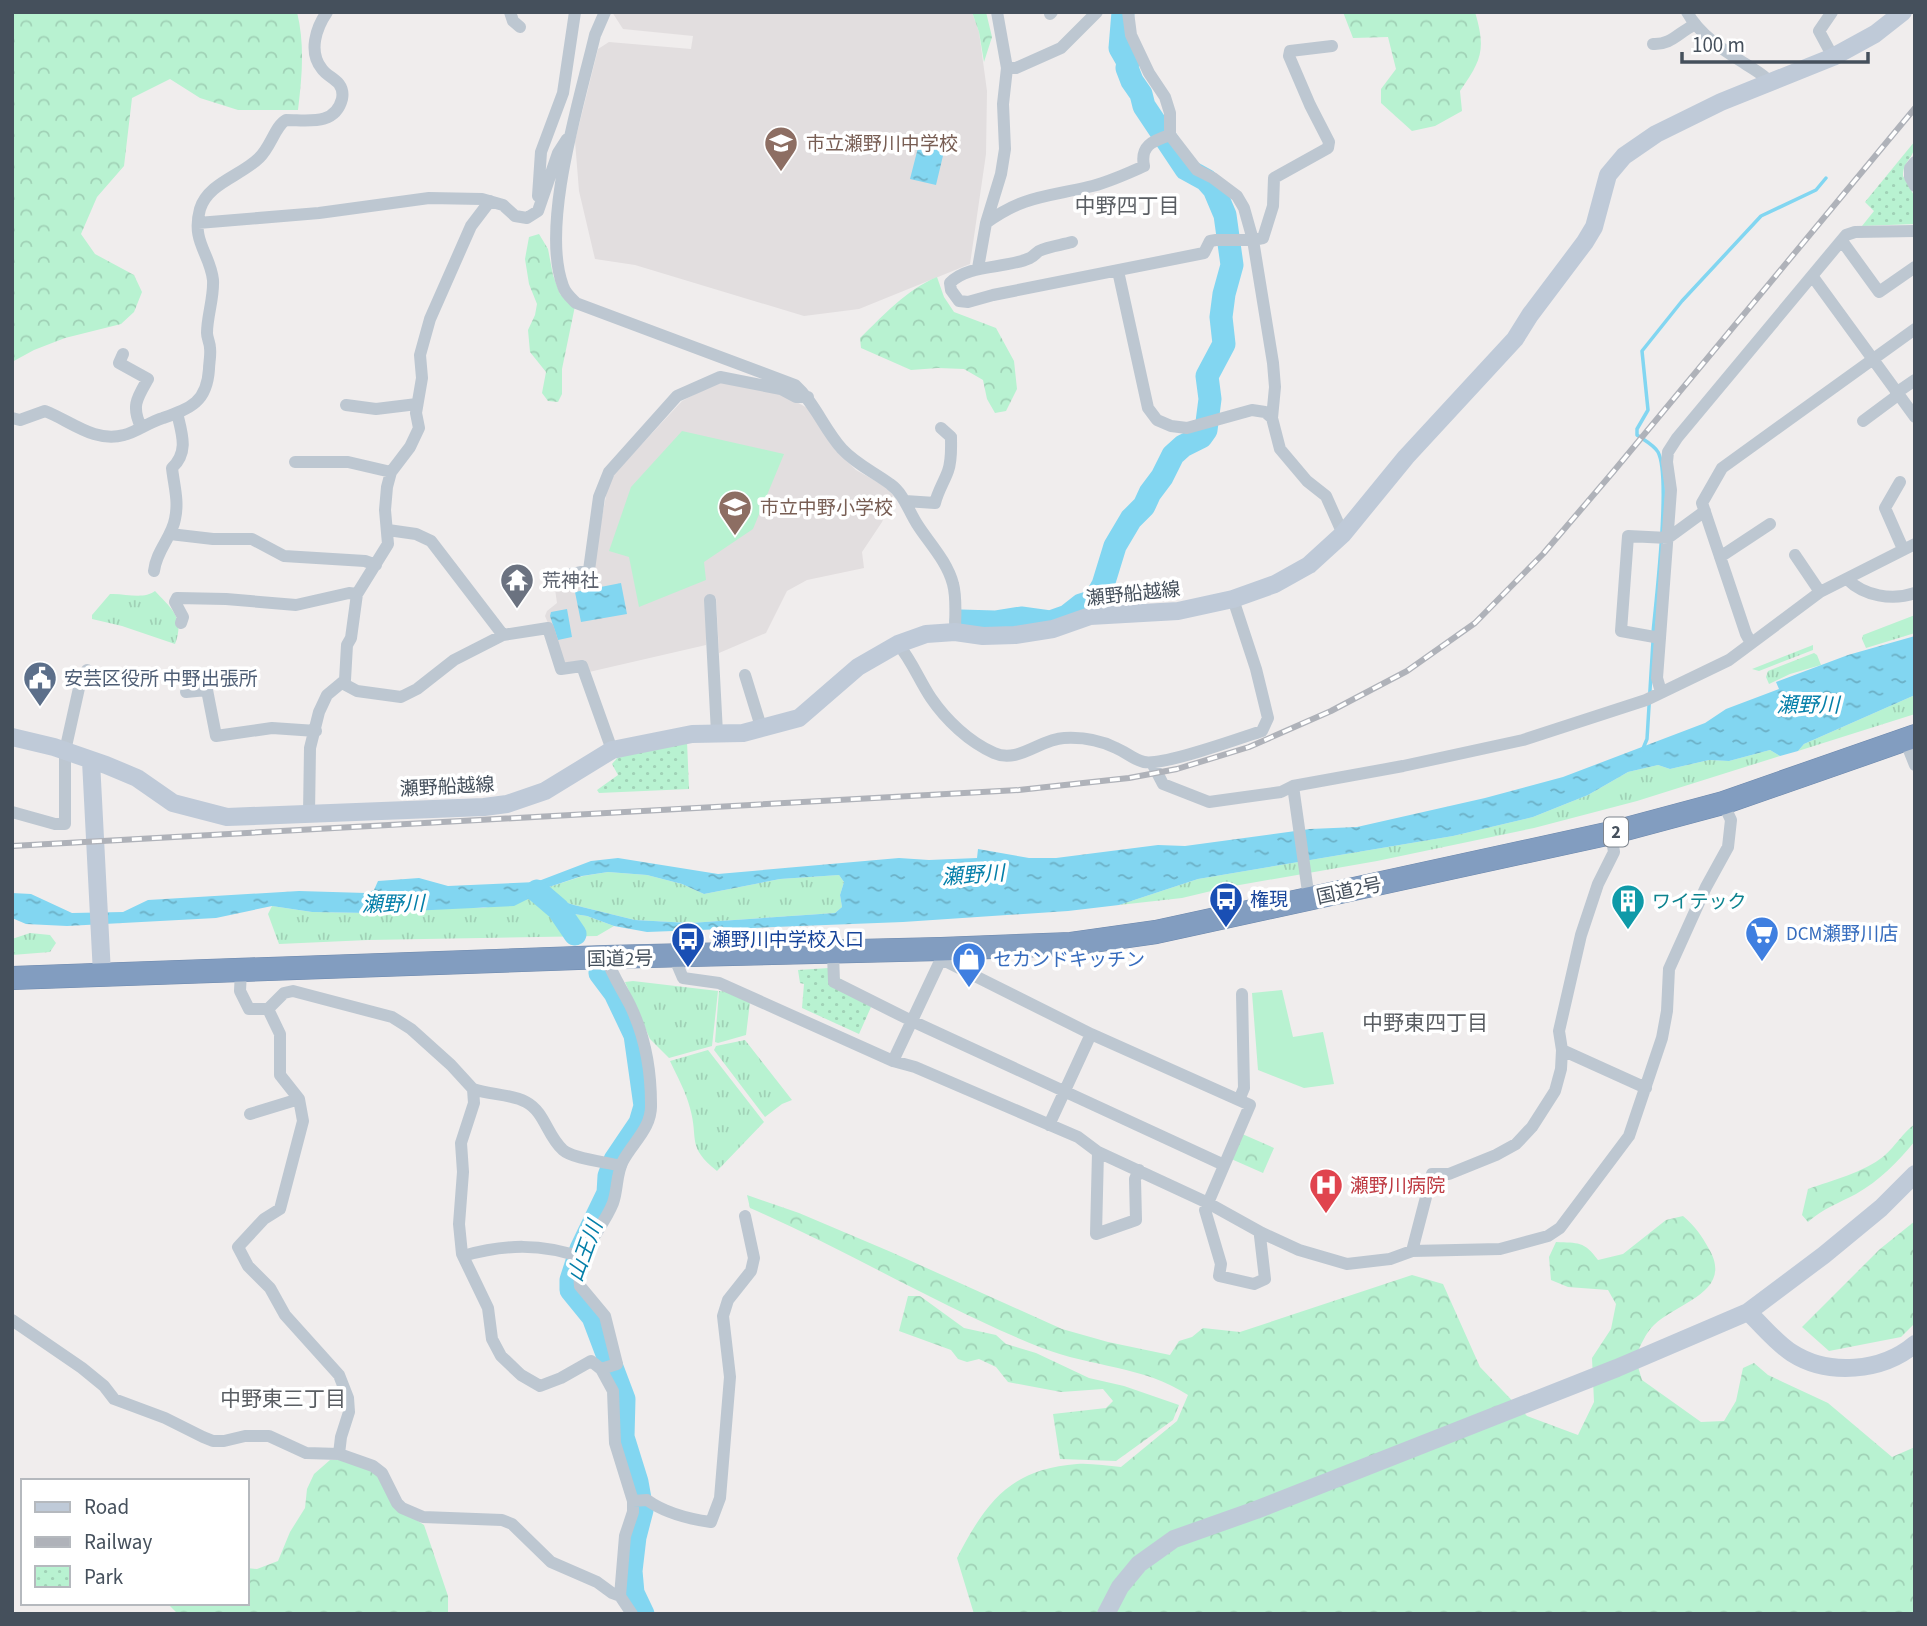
<svg xmlns="http://www.w3.org/2000/svg" width="1927" height="1626" font-family="'Source Sans 3','Noto Sans JP',sans-serif">
	<style>
		.education { fill: #e2dedf }
		.grass { fill: url(#grass-tufts) }
		.forest { fill: url(#forest-crowns) }
		.park { fill: url(#park-dots) }
		.pitch { fill: #b8f2d1 }
		.water { fill: url(#water-ripples); fill-rule: evenodd }
		.lines { fill: none; stroke-linecap: round; stroke-linejoin: round }
		.stream { stroke: #82d6f1; stroke-width: 3.5 }
		.river { stroke: #82d6f1; stroke-width: 23 }
		.highway-casing { stroke: #6d88ac; stroke-width: 24 }
		.street { stroke: #bdc7d1; stroke-width: 12 }
		.secondary { stroke: #bfcad8; stroke-width: 18 }
		.highway { stroke: #829dc0; stroke-width: 23 }
		.rail-casing { stroke: #afb2b9; stroke-width: 6 }
		.rail { stroke: #fff; stroke-width: 3.5; stroke-dasharray: 10; stroke-linecap: butt }
		.labels { text-anchor: middle; stroke-width: 7; stroke-linejoin: round; paint-order: stroke }
		.shield { fill: #fff; stroke: #7d848d; stroke-width: 2 }
		.shield-label { font-size: 18px; font-weight: bold; fill: #45505c }
		.education-label { font-size: 19px; fill: #785e54; stroke: #fff; text-anchor: start }
		.worship-label { font-size: 19px; fill: #5b616d; stroke: #fff; text-anchor: start }
		.street-label { font-size: 19px; fill: #45505c; stroke: #fff }
		.service-label { font-size: 19px; fill: #4e5e75; stroke: #fff; text-anchor: start }
		.transit-label { font-size: 19px; fill: #164399; stroke: #fff; text-anchor: start }
		.culture-label { font-size: 19px; fill: #0d838f; stroke: #fff; text-anchor: start }
		.shop-label { font-size: 19px; fill: #366cbe; stroke: #fff; text-anchor: start }
		.health-label { font-size: 19px; fill: #be3a42; stroke: #fff; text-anchor: start }
		.neighbourhood-label { font-size: 21px; fill: #5a5e63; stroke: #fff }
		.water-label { font-size: 21px; font-style: italic; fill: #047fa9; stroke: #fff }
	</style>
	<defs>
		<pattern id="grass-tufts" width="24" height="20" patternUnits="userSpaceOnUse" patternTransform="scale(1.75)"><rect width="24" height="20" fill="#b8f2d1"/><path d="M3 7l-1-3M5 7V3M7 7l1-3M15 17l-1-3M17 17v-4M19 17l1-3" fill="none" stroke="#a0d1b6"/></pattern>
		<pattern id="forest-crowns" width="20" height="18" patternUnits="userSpaceOnUse" patternTransform="scale(1.75)"><rect width="20" height="18" fill="#b8f2d1"/><path d="M2 6a3 3 0 1 1 6 0M12 15a3 3 0 1 1 6 0" fill="none" stroke="#a0d1b6"/></pattern>
		<pattern id="park-dots" width="8" height="8" patternUnits="userSpaceOnUse" patternTransform="scale(1.75)"><rect width="8" height="8" fill="#b8f2d1"/><path d="M2 2h.1M6 6h.1" fill="none" stroke="#a0d1b6" stroke-width="1.8" stroke-linecap="round"/></pattern>
		<pattern id="water-ripples" width="26" height="14" patternUnits="userSpaceOnUse" patternTransform="scale(1.75)"><rect width="26" height="14" fill="#82d6f1"/><path d="M2 4q2-2 4 0t4 0M15 11q2-2 4 0t4 0" fill="none" stroke="#6cb0c6"/></pattern>
	</defs>
	<rect width="100%" height="100%" fill="#f0eded"/>
	<path class="education" d="M612 12H972L979 32 987 91 986 154 970 264 859 309 804 316 635 265 595 259 579 191 575 141 598 49 609 42 691 49 693 36 623 29Z
		M720 381 779 392 809 409 836 451 856 470 881 484 893 495 882 522 862 552 864 568 807 580 787 591 766 633 719 653 716 597 706 596V645L589 672 585 660 565 663 545 616 547 611 557 603 555 589 559 580 591 573 607 491 614 474 682 401Z"/>
	<path class="grass" d="M155 591C172 609 185 618 175 644L122 626 92 619V615L110 594C125 593 143 600 155 591Z
		M1915 615V633L1866 648 1862 639 1863 635Z
		M1813 645V650L1759 671 1752 669Z
		M1814 653 1817 655 1821 665 1790 674 1769 684 1766 677 1768 671Z
		M1915 695V714L1798 751 1804 744Z
		M1770 750 1780 756 1637 801 1534 828 1377 861 1228 887 1182 898 1119 905 1198 879 1453 836 1533 817 1588 795 1628 772 1658 765 1670 769 1709 760 1729 761Z
		M608 872 647 875 682 884 704 894 780 879 839 875 844 882 840 895 842 907 835 913 690 923 635 920 574 905 547 896 540 890 583 876Z
		M528 899 540 902 554 911 587 916 614 926 597 936 368 940 279 944 268 914 272 906 312 912 369 913 449 907 483 908Z
		M30 933 50 935 56 943 50 952 12 955V939Z
		M633 981 718 991 712 1046 669 1058 650 1039 625 982Z
		M719 991 731 992 750 1002 746 1035 718 1043 715 1042Z
		M745 1040 792 1100 782 1104 765 1117 714 1050 716 1046Z
		M708 1050 764 1122 717 1171C686 1146 699 1140 690 1108 686 1092 677 1076 670 1061Z"/>
	<path class="forest" d="M12 12H297C305 45 302 77 298 110H238L200 98 170 79 132 98 124 166 97 197 81 234 95 254 134 275 142 292 134 312 121 324 65 338 34 350 12 362Z
		M972 12H986L992 37 984 62 979 32Z
		M1343 12H1475C1486 49 1482 60 1460 91L1462 111 1435 126 1412 131 1381 103V89L1396 69 1388 37 1353 38Z
		M539 234 548 249 553 275 560 294 575 306 562 369V394L558 402 548 401 542 393 546 372 530 352 528 330 535 315 537 304 529 284 525 259 529 237Z
		M937 277 944 297 954 312 996 328 1014 361 1017 389 1006 411 995 413 987 399 983 380 964 369 938 368 911 370 861 348 860 338C884 315 906 290 937 277Z
		M1915 1124V1141C1898 1162 1879 1181 1856 1194 1839 1203 1822 1209 1808 1222L1802 1215 1808 1189C1833 1180 1863 1173 1884 1156 1896 1146 1902 1133 1915 1124Z
		M1240 1133 1274 1148 1263 1173 1229 1158Z
		M747 1195 799 1213 891 1252 1062 1329 1108 1342 1170 1355 1179 1341 1192 1337 1203 1328 1240 1332 1412 1275 1443 1284 1480 1367 1527 1416 1578 1435 1594 1402 1592 1358 1611 1329 1616 1304 1608 1290 1568 1287 1551 1280 1549 1257 1556 1242C1578 1243 1584 1241 1598 1260L1623 1254 1666 1220 1683 1216C1695 1226 1701 1235 1709 1249 1734 1292 1678 1302 1654 1325 1646 1332 1640 1347 1635 1357L1642 1380 1701 1422 1724 1421 1736 1401 1743 1368 1754 1363 1768 1375 1828 1403 1892 1457 1915 1447V1614H974L957 1558C986 1502 1010 1469 1077 1464 1091 1463 1107 1466 1121 1467L1177 1421 1188 1395C1144 1366 1091 1367 1042 1348 942 1308 849 1251 750 1208Z
		M1915 1221V1323L1901 1337 1829 1351 1802 1327 1880 1249Z
		M908 1296H920L964 1328 996 1335 1006 1344 1036 1353 1089 1378 1124 1386 1179 1405 1173 1420 1116 1461 1060 1459 1053 1414 1106 1408 1113 1401 1103 1389 1061 1392 1008 1382 996 1367 979 1359 967 1362 958 1359 951 1350 899 1331Z
		M330 1460H357L372 1469 406 1513 424 1525 448 1596V1614H178L167 1603H247V1568L257 1569 278 1561 290 1532 305 1508 307 1489 314 1474Z"/>
	<path class="park" d="M1915 141C1915 160 1903 159 1903 176L1915 197V224L1862 226 1874 211 1865 202Z
		M687 741 689 789 599 793 597 790 618 775 612 764 619 756Z
		M829 968 871 1007 859 1034 802 1008 804 984 800 983 798 970Z"/>
	<path class="pitch" d="M682 431 784 454 753 529 704 562 706 580 639 607 629 557 609 551 631 487Z
		M1282 990 1293 1037 1323 1032 1334 1084 1304 1088 1258 1070 1252 993Z"/>
	<path class="water" d="M922 132 947 139 936 185 910 179Z
		M621 583 627 614 581 622 575 592Z
		M567 609 572 637 558 640 550 616 551 612Z
		M1915 636V695L1804 744 1798 751 1780 756 1770 750 1729 761 1709 760 1670 769 1658 765 1628 772 1588 795 1533 817 1453 836 1198 879 1119 905 1068 911 903 922 647 932 614 926 587 916 554 911 540 902 528 899 514 906 369 913 312 912 272 906 216 918 67 926 26 924 12 918V893L31 894 72 913 123 912 148 900 299 891 366 893 374 890 378 881 419 878 448 886 536 882 591 861 618 858 718 874 899 858 929 860 977 858 978 849 1029 858H1056L1158 845 1185 846 1310 829 1357 827 1485 798 1563 777 1705 723 1726 709 1779 689 1776 682 1848 655ZM608 872 647 875 682 884 704 894 780 879 839 875 844 882 840 895 842 907 835 913 690 923 635 920 574 905 547 896 540 890 582 876Z"/>
	<g class="lines">
		<path class="stream" d="M1653 633C1656 600 1671 476 1658 452 1654 445 1644 440 1637 435V429L1648 410 1642 351 1682 301 1761 216 1816 190 1826 178
			M1642 751 1647 739 1653 641"/>
		<path class="river" d="M961 621 995 622 1021 618 1050 622 1067 616 1081 605 1094 601 1103 585 1115 546 1131 519 1144 506 1150 493 1162 477 1173 455 1183 446 1201 437 1206 430 1210 399 1207 376 1224 344 1221 317 1224 294 1232 265 1225 215 1214 189 1206 180 1186 169 1144 106 1141 94 1132 81 1127 68 1128 62 1120 48 1123 12
			M537 891 558 909 575 934
			M600 973 615 993 635 1035 645 1106 640 1123 615 1160 609 1176 608 1193 581 1249 571 1280V1290L593 1317 624 1399 623 1437 637 1482 642 1510 635 1537 631 1571 633 1593 643 1614"/>
		<g class="highway-casing">
			<path id="highway" d="M12 978 606 957 941 949 1071 944 1156 932 1611 833 1723 803 1915 736"/>
		</g>
		<path class="street" d="M510 12 513 21 520 27
			M605 12 595 35C580 99 540 225 563 286 565 293 571 298 576 303L795 385C815 403 824 429 842 449 857 465 874 472 890 484 904 494 908 510 917 524 929 543 947 561 953 584 957 598 955 617 955 632
			M1128 12 1131 35 1149 73 1165 97 1170 113V135L1197 170 1213 178 1237 196 1244 208 1253 240 1273 363 1275 387 1272 418
			M1687 12C1699 34 1723 50 1744 63 1753 69 1763 74 1770 82
			M1832 12 1819 31 1833 57
			M1050 14 1052 12
			M1653 44C1671 45 1678 33 1694 25
			M1007 68H1016L1061 48 1097 12
			M1915 162 1910 168V177L1915 186
			M538 196 541 152 563 93 575 12
			M198 223 319 213 429 198 482 199 503 205 515 216 527 218 538 211 558 153 567 139
			M986 223C1023 196 1045 197 1088 187 1107 183 1126 174 1144 166 1140 146 1152 141 1170 135
			M1842 241 1879 292 1915 267
			M1072 242C1062 245 1049 246 1039 251 1036 253 1034 256 1030 258 1006 269 968 264 950 283L951 290 959 301 968 302 993 295 1204 253 1210 241 1216 240H1253L1263 238 1273 206 1274 178 1328 148 1329 142 1310 105 1289 56 1290 51 1332 46
			M978 268 986 223 1001 174 1005 149 1003 104 1007 68 997 12
			M1118 271 1148 408 1157 420 1171 426 1187 428 1252 410 1265 412 1272 418 1280 449 1307 481 1326 496 1343 534
			M1813 277 1915 417
			M123 354 119 363 148 379C137 398 131 406 141 427
			M1896 393 1915 380
			M346 405 376 409 417 404
			M12 418 20 420 45 411C71 421 94 443 124 435 137 432 149 422 163 418 191 408 207 402 209 369 209 363 211 355 210 348 210 343 207 338 207 333 207 316 214 298 213 280 210 253 191 242 200 209 208 183 241 176 259 158 271 147 275 126 286 120 308 120 335 126 342 99 343 94 342 88 339 84 334 78 326 75 322 69 308 52 316 28 327 12
			M1863 421 1898 395
			M295 462H348L391 472
			M1900 482 1885 508 1903 549
			M905 501 935 503C938 491 944 482 948 471 952 460 951 448 951 437L941 428
			M388 530 416 534 431 541 503 635
			M170 534 213 539H252L284 556 365 561 376 565
			M1795 555 1820 592
			M1720 557 1770 524
			M154 571C156 551 172 537 175 519 179 501 174 486 172 468 189 452 182 434 177 413
			M555 578 589 570 599 497 609 472 677 396 720 377 781 389 796 397H808
			M1847 579C1864 596 1892 601 1915 593
			M710 600 717 733
			M181 623 183 617 175 602 177 598 226 599 296 605 349 593 357 594
			M1660 638 1621 631 1628 536 1668 538 1705 511
			M1751 643 1746 634 1702 503 1722 468 1915 329
			M898 644C912 661 919 680 931 698 946 720 969 742 994 753 1018 764 1040 739 1064 738 1082 737 1100 740 1116 748 1126 752 1134 760 1144 762 1164 766 1240 738 1262 731L1268 718 1256 669 1233 599
			M745 675 762 730
			M342 683 357 691 401 697 417 689 454 660 503 635 548 628 561 669 582 666 612 750
			M186 692 207 690 216 736 272 728 316 731
			M1661 692 1657 678 1671 490 1667 462 1668 452 1677 438 1846 235 1855 232 1915 231
			M1905 740 1915 765
			M1152 763 1163 784 1209 802 1281 792 1293 786 1403 766 1523 740 1646 700 1729 660 1820 592 1915 544
			M1293 786 1309 899
			M12 812 55 824H65V751L79 688 87 670
			M309 814 310 748 319 712 327 695 345 680 347 645 351 638 357 594 388 544 385 510 387 487 391 472 410 447 419 428 416 413 422 378 420 355 430 319 471 226 490 201
			M833 954 834 982 912 1021 1224 1165
			M674 957 683 978 719 983 893 1061 915 1067 1078 1137 1098 1152 1208 1203 1262 1233 1299 1250 1347 1264 1390 1259 1412 1251 1500 1249 1548 1236 1560 1228 1629 1136 1662 1038 1667 1011 1669 969 1706 887 1728 847 1731 820 1723 803
			M941 959 1091 1034 1250 1105 1205 1210 1221 1264 1219 1276 1254 1284 1265 1279 1260 1236 1262 1233
			M241 970 240 991 249 1009H268L284 993 293 991 392 1017 411 1029 451 1065 473 1089 474 1103 461 1143 463 1172 459 1224 462 1254 488 1308 492 1339 501 1356 521 1375 540 1386 561 1378 591 1361 601 1369 617 1364 605 1316 580 1286C576 1250 601 1233 613 1203 618 1189 616 1174 623 1161 633 1142 652 1128 651 1104 651 1071 645 1036 630 1005 622 989 612 975 606 957
			M268 1009 280 1034V1075L299 1099 303 1121 280 1209 264 1219 238 1247 248 1266 270 1288 285 1315 339 1375 348 1398 349 1412 341 1437 339 1454
			M1562 1050 1646 1088
			M893 1061 941 959V953
			M473 1089C491 1095 511 1094 526 1102 545 1112 547 1136 563 1150 573 1159 607 1162 621 1166
			M1239 1100 1244 1088 1242 994
			M250 1114 299 1099
			M1049 1125 1091 1034
			M1098 1152 1096 1234 1136 1220 1135 1179 1139 1170
			M1412 1251 1432 1174H1449L1496 1155 1516 1144 1532 1127 1555 1091 1561 1069 1562 1050 1559 1031 1581 935 1598 884 1614 852 1611 833
			M463 1256C504 1244 542 1243 583 1258
			M12 1320 82 1368 104 1386 114 1399 165 1418 203 1437 213 1441H224L245 1436H269L306 1453 339 1454 373 1466 382 1473 397 1503 402 1508 423 1517 502 1520 512 1524 551 1562 597 1582 612 1593 620 1596
			M601 1369 613 1391 615 1443 633 1501V1512L625 1536 620 1596 632 1614
			M633 1501 647 1500C665 1513 689 1519 711 1522L720 1498 730 1377 723 1316 728 1300 751 1271 754 1258 745 1216"/>
		<path class="secondary" d="M12 737 54 747 106 765 137 778 173 803 227 817 484 807 507 804 545 791 612 750 692 734 743 733 799 718 858 667 898 644 926 634 955 632 983 636 1015 635 1053 629 1090 616 1178 611 1233 599 1275 584 1309 565 1343 534 1406 457 1515 339 1530 315 1585 242 1594 227 1608 175 1624 156 1656 134 1721 102 1833 57 1875 34 1903 12
			M91 761 102 974
			M1748 1312C1762 1325 1776 1343 1792 1353 1828 1376 1882 1372 1915 1344
			M1106 1614 1120 1587 1139 1564 1174 1539 1256 1510 1617 1368 1748 1312 1824 1255 1881 1208 1915 1174"/>
		<use href="#highway" class="highway"/>
		<g class="rail-casing">
			<path id="rail" d="M12 846 1019 790 1129 778 1177 769 1249 747 1331 711 1407 671 1475 623 1543 554 1613 472 1915 108"/>
		</g>
		<use href="#rail" class="rail"/>
	</g>
	<defs>
		<g id="school-pin" transform="scale(1.75)"><path d="M0 17L-7.5 6A9.5 9.5 0 1 1 7.5 6Z" fill="#8d6e63" stroke="#fff"/><path d="M0-5L7-2L0 1L-7-2ZM-4 1L0 2.5L4 1V4Q0 6-4 4Z" fill="#fff"/></g>
		<g id="temple-pin" transform="scale(1.75)"><path d="M0 17L-7.5 6A9.5 9.5 0 1 1 7.5 6Z" fill="#6b7280" stroke="#fff"/><path d="M0-6L5-2H3V0L6.5 2.5H4V6H1.5V3h-3V6H-4V2.5H-6.5L-3 0V-2H-5Z" fill="#fff"/></g>
		<g id="civic-pin" transform="scale(1.75)"><path d="M0 17L-7.5 6A9.5 9.5 0 1 1 7.5 6Z" fill="#5c6f8a" stroke="#fff"/><path d="M-.6-6.5H3V-4.5H.6V-3L4-1V1h2V6H-6V1h2V-1L-.6-3ZM-1.2 2.5V6h2.4V2.5Z" fill="#fff"/></g>
		<g id="bus-pin" transform="scale(1.75)"><path d="M0 17L-7.5 6A9.5 9.5 0 1 1 7.5 6Z" fill="#1a4fb4" stroke="#fff"/><path d="M-5-6H5V4H4V6H2V4H-2V6H-4V4H-5ZM-3.5-4V0h7V-4ZM-3.5 1.2v1.5H-2V1.2ZM2 1.2v1.5H3.5V1.2Z" fill="#fff"/></g>
		<g id="building-pin" transform="scale(1.75)"><path d="M0 17L-7.5 6A9.5 9.5 0 1 1 7.5 6Z" fill="#0f9aa8" stroke="#fff"/><path d="M-4-6H4V6H1V3H-1V6H-4ZM-2.5-4.3h1.7v1.8h-1.7ZM.8-4.3h1.7v1.8H.8ZM-2.5-1h1.7V.8h-1.7ZM.8-1h1.7V.8H.8Z" fill="#fff"/></g>
		<g id="supermarket-pin" transform="scale(1.75)"><path d="M0 17L-7.5 6A9.5 9.5 0 1 1 7.5 6Z" fill="#3f7fe0" stroke="#fff"/><path d="M-6-5.5h2.5l.6 2H6L4.5 2H-2.5L-4.4-4H-6ZM-1.5 3.2a1.3 1.3 0 1 0 .1 0ZM3 3.2a1.3 1.3 0 1 0 .1 0Z" fill="#fff"/></g>
		<g id="shop-pin" transform="scale(1.75)"><path d="M0 17L-7.5 6A9.5 9.5 0 1 1 7.5 6Z" fill="#3f7fe0" stroke="#fff"/><path d="M-5-2.5h2.3a2.7 3.5 0 0 1 5.4 0H5L5.5 6h-11ZM-1.5-2.5h3a1.5 2.3 0 0 0-3 0Z" fill="#fff"/></g>
		<g id="hospital-pin" transform="scale(1.75)"><path d="M0 17L-7.5 6A9.5 9.5 0 1 1 7.5 6Z" fill="#e0444e" stroke="#fff"/><path d="M-5-5h3v3.5h4V-5h3V5h-3V1.5h-4V5h-3Z" fill="#fff"/></g>
	</defs>
	<g fill-rule="evenodd">
		<use href="#school-pin" x="781" y="143"/>
		<use href="#school-pin" x="735" y="507"/>
		<use href="#temple-pin" x="517" y="580"/>
		<use href="#civic-pin" x="40" y="678"/>
		<use href="#bus-pin" x="1226" y="899"/>
		<use href="#building-pin" x="1628" y="901"/>
		<use href="#supermarket-pin" x="1762" y="933"/>
		<use href="#bus-pin" x="688" y="939"/>
		<use href="#shop-pin" x="969" y="959"/>
		<use href="#hospital-pin" x="1326" y="1185"/>
	</g>
	<g class="labels">
		<rect class="shield" x="1604" y="817.5" width="24" height="29" rx="5"/>
		<g class="shield-label">
			<text x="1616" y="838">2</text>
		</g>
		<g class="education-label">
			<text x="806" y="150">市立瀬野川中学校</text>
			<text x="760" y="514">市立中野小学校</text>
		</g>
		<g class="worship-label">
			<text x="542" y="587">荒神社</text>
		</g>
		<g class="street-label">
			<text transform="translate(1133 593) rotate(-6)" y="7">瀬野船越線</text>
			<text transform="translate(447 786) rotate(-3)" y="7">瀬野船越線</text>
			<text transform="translate(1349 890) rotate(-12)" y="7">国道2号</text>
			<text transform="translate(620 958) rotate(-1)" y="7">国道2号</text>
		</g>
		<g class="service-label">
			<text x="64" y="685">安芸区役所 中野出張所</text>
		</g>
		<g class="transit-label">
			<text x="1250" y="906">権現</text>
			<text x="712" y="946">瀬野川中学校入口</text>
		</g>
		<g class="culture-label">
			<text x="1652" y="908">ワイテック</text>
		</g>
		<g class="shop-label">
			<text x="1786" y="940">DCM瀬野川店</text>
			<text x="993" y="966">セカンドキッチン</text>
		</g>
		<g class="health-label">
			<text x="1350" y="1192">瀬野川病院</text>
		</g>
		<g class="neighbourhood-label">
			<text x="1127" y="213">中野四丁目</text>
			<text x="1425" y="1030">中野東四丁目</text>
			<text x="283" y="1406">中野東三丁目</text>
		</g>
		<g class="water-label">
			<text x="1808" y="712">瀬野川</text>
			<text transform="translate(973 875) rotate(-4)" y="7">瀬野川</text>
			<text transform="translate(393 904) rotate(-1)" y="7">瀬野川</text>
			<text transform="translate(585 1251) rotate(-70)" y="7">山王川</text>
		</g>
	</g>
	<rect width="1927" height="1626" fill="none" stroke="#45505c" stroke-width="28"/>
	<rect x="21" y="1479" width="228" height="126" fill="#ffffff" stroke="#b5b9be" stroke-width="2"/>
	<rect x="35" y="1502" width="35" height="10" fill="#bfcad8" stroke="#b5b9be" stroke-width="2"/>
	<text x="84" y="1514" font-size="21" fill="#45505c">Road</text>
	<rect x="35" y="1537" width="35" height="10" fill="#afb2b9" stroke="#b5b9be" stroke-width="2"/>
	<text x="84" y="1549" font-size="21" fill="#45505c">Railway</text>
	<rect x="35" y="1566" width="35" height="21" fill="url(#park-dots)" stroke="#b5b9be" stroke-width="2"/>
	<text x="84" y="1584" font-size="21" fill="#45505c">Park</text>
	<path d="M1682 52v10h186v-10" fill="none" stroke="#45505c" stroke-width="3.5"/>
	<text x="1692" y="52" font-size="21" fill="#45505c" stroke="#ffffff" stroke-width="5" paint-order="stroke">100 m</text>
</svg>
